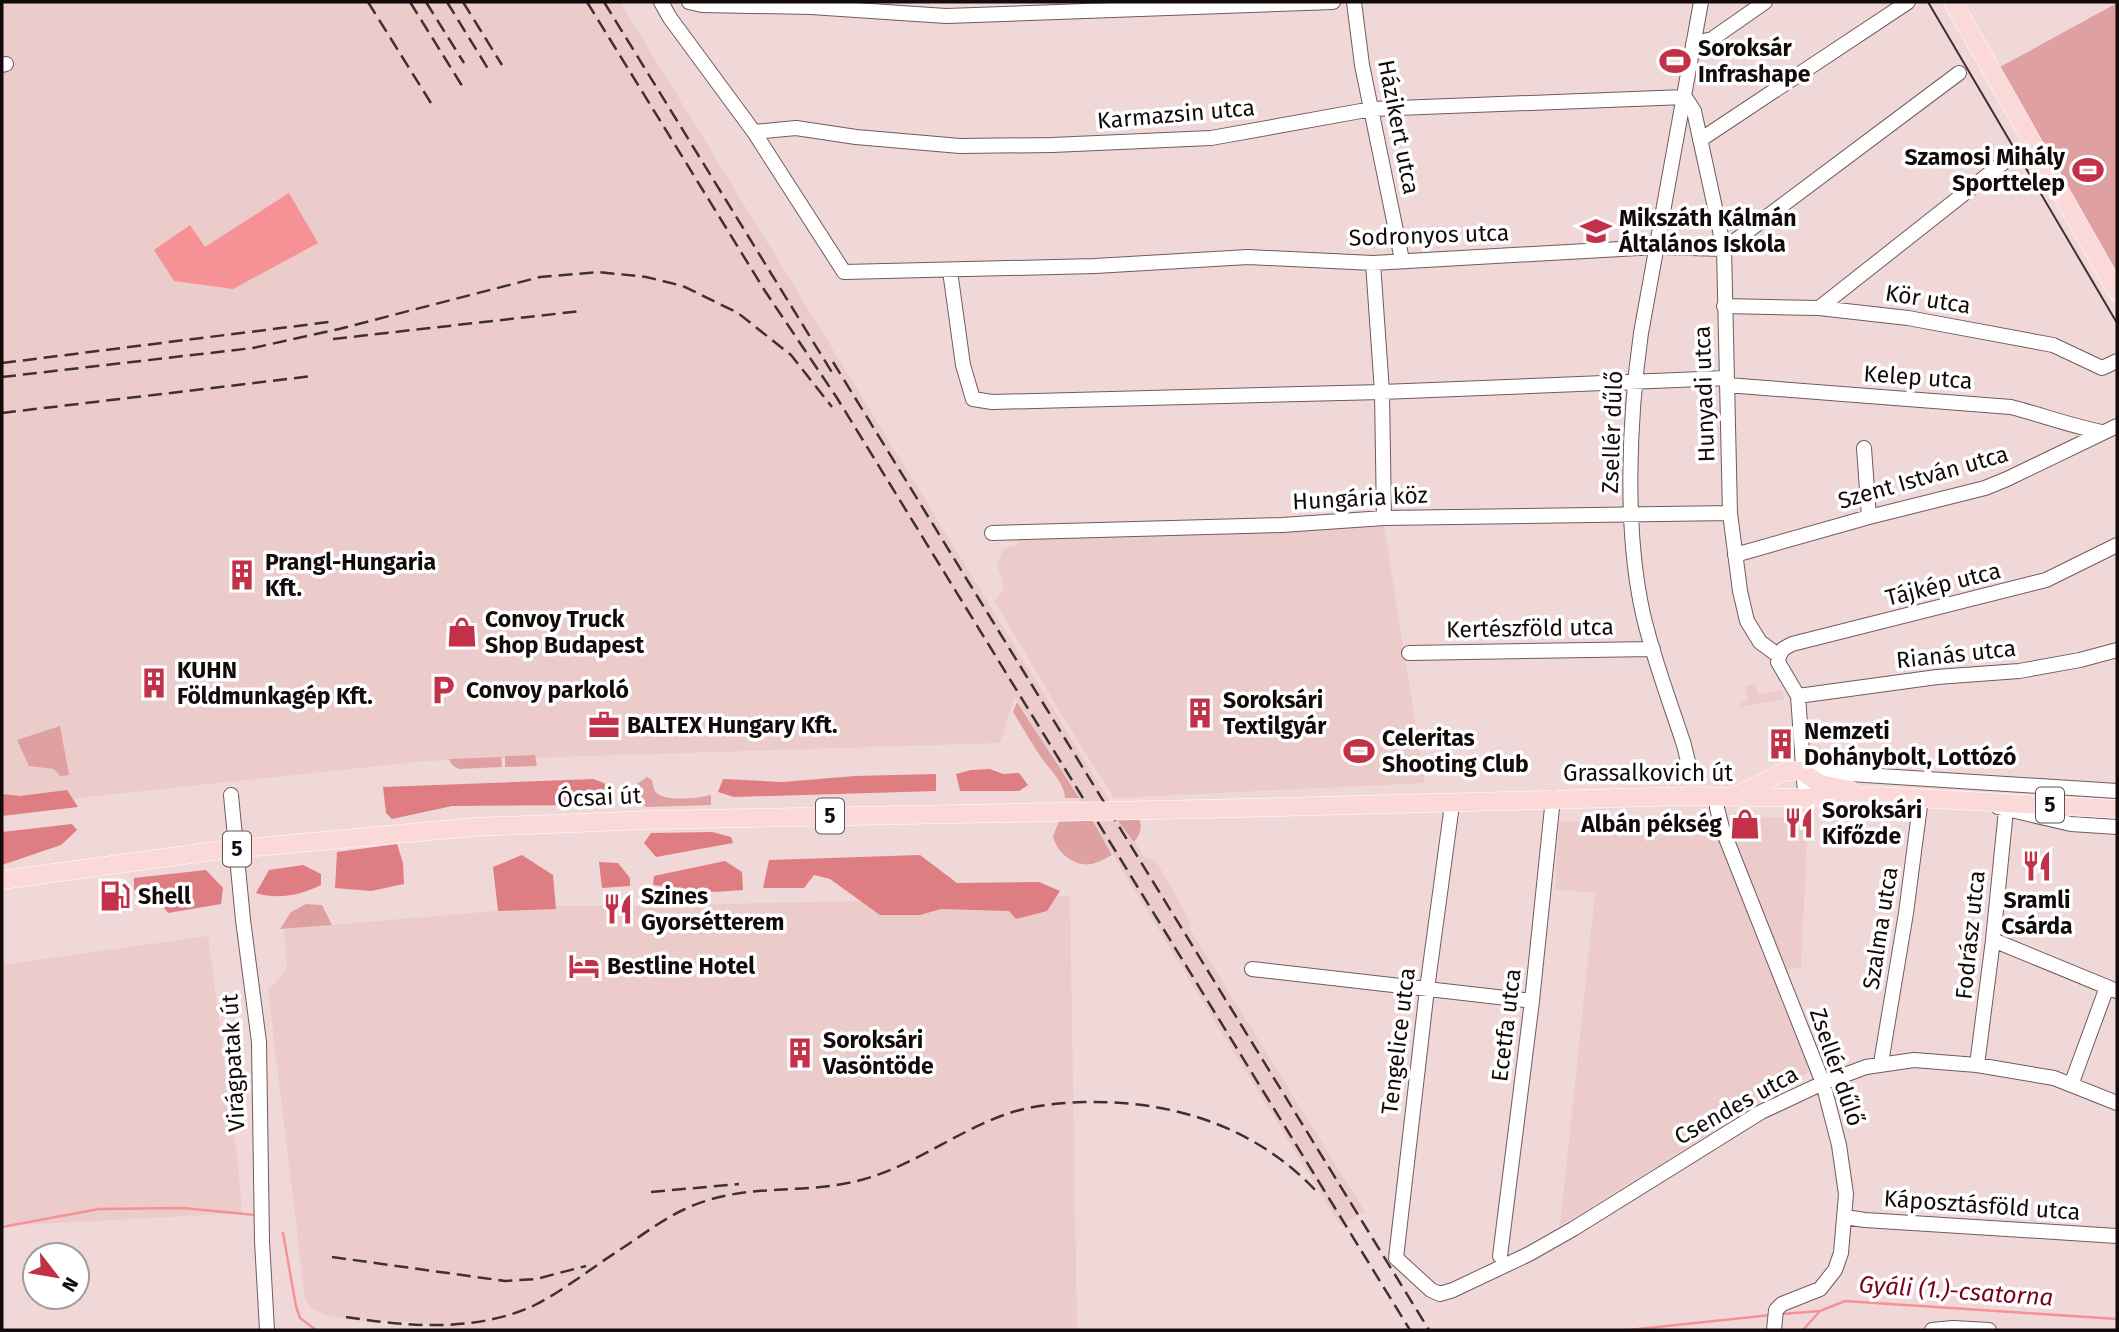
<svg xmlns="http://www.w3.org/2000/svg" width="2119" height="1332" font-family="'Fira Sans',sans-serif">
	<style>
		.built { fill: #eccbcb }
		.green { fill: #dfa0a1 }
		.forest { fill: #de7d82 }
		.water { fill: #f69296 }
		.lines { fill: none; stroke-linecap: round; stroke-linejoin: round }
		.stream { stroke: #f69296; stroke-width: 2.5 }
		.minor-casing { stroke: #705b5b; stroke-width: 16 }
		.major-casing { stroke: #fff; stroke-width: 19 }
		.minor { stroke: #fff; stroke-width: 14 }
		.major { stroke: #fbd9d9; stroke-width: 18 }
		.tram { stroke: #3d3131; stroke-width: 2 }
		.rail { stroke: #3d3131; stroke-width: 2.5; stroke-dasharray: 14 7; stroke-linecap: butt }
		.major-bridge-casing { stroke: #fff; stroke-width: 19; stroke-linecap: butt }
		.major-bridge { stroke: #fbd9d9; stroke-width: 18 }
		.labels { text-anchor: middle; stroke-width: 7; stroke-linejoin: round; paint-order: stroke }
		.shield { fill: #fff; stroke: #5a5454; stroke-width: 2 }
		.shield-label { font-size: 21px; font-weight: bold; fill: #130b0b }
		.poi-label { font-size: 23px; font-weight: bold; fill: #130b0b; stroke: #fff; text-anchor: start }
		.street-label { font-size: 23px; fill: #130b0b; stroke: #fff }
		.water-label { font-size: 24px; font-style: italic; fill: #7d0021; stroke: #fff }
	</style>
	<rect width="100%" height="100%" fill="#f1d8d8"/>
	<path class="built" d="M2 2H620L1144 857 1156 861 1187 915 1191 931 1365 1212 1340 1225 1015 696 1000 743 426 761 2 806Z
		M1384 526 1425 783 1114 798 1063 717 995 602 1004 588 997 564 1004 548 1018 545 1017 536Z
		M1756 684 1758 694 1782 690 1784 699 1741 707 1740 703 1748 701 1745 686Z
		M1808 817 1801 968 1787 969 1821 1064 1560 1226 1595 893 1555 889 1559 822Z
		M1070 896 1077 1330H449L419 1322 349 1320 326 1315 312 1309 305 1298 268 990 287 970 284 929 553 906H639Z
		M208 936 238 1166 242 1213 2 1226V965Z"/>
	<path class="green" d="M2117 3V274L2000 67Z
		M1017 702 1079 798H1065C1064 783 1052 772 1043 760 1032 745 1023 728 1013 712Z
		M60 726 69 775 60 776 54 769 29 766 17 740Z
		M535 755 537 766 505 767V756Z
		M501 757 502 767 459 769 452 765 449 759Z
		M647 777 652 780C653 783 653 788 655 791 663 803 700 798 711 795V805L647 807 640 804 635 791 637 784Z
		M1138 816C1143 826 1141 834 1134 842L1115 817Z
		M1091 818 1112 855C1106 858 1098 863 1091 864 1074 867 1056 852 1053 836L1060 819Z
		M306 904 322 905 332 925 280 929 291 912Z"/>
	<path class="forest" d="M990 769 1003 774 1019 773 1028 785 1019 791H960L956 774 971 770Z
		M936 774V791L734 797 718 792 723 779 782 782 855 776Z
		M593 779 604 783 609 792 605 801 598 805 452 806 392 819 386 813 383 787Z
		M67 790 78 807 2 816V794L20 796Z
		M72 824 77 830 61 845 2 865V832Z
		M712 832 731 837 733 843 656 857 644 843 651 833Z
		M397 844 403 863 404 884 371 891 335 888 337 852Z
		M522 855 553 875 556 909 498 911 493 867Z
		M920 855 957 883 1039 882 1060 891 1047 911 1016 919 1009 911 941 909 920 915H880L830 879 814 875 804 888H763L769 860Z
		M725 861 742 872 743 890 715 892 653 885 654 876Z
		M599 862 618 863 630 878V886L602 888Z
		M303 865 321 874V885C301 895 278 900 256 893L269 870Z
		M206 870 223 888 221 904 168 913 151 891 134 890V878Z"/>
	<path class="water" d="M289 193 318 243 233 289 174 281 154 250 190 225 205 247Z"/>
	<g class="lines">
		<path class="stream" d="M2 1227 99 1209 183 1208 255 1215
			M283 1233 296 1306 300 1318 316 1330
			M1782 1314 1820 1311
			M1629 1330 1771 1315
			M1803 1330 1820 1311 1845 1301 2117 1319"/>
		<g class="minor-casing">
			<path id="minor" d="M661 2 670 18 754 132 844 272 1095 266 1248 257 1373 263 1656 247 1724 249 1959 73
				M689 2 702 5 811 7 946 16 1333 2
				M1354 2 1362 65 1402 260
				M1693 44 1712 39 1765 2
				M2 65 6 64
				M1685 97 1694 111 1724 249 1730 513 1740 591 1747 621 1760 642 1779 656 1778 662 1798 696 1805 793 1801 798
				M754 132 796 128 856 137 960 146 1052 145 1211 138 1372 109 1685 97
				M1700 140 1908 2
				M1373 263 1382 392 1384 518
				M950 271 963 365 973 399 992 402 1382 392 1726 378
				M1724 306 1819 308 1908 318 2053 345 2102 368 2117 361
				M1819 308 2008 159
				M1727 385 2011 407C2042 415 2071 426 2102 432
				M1864 448 1869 517
				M992 533 1282 525 1384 518 1730 513
				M1735 555 1869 517 1985 488 2007 479 2117 426
				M1409 653 1653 649
				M1779 656 1783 649 1792 644 2046 580 2117 545
				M1798 696 1937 677 2019 671 2080 660 2117 650
				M1689 766 1684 745C1670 702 1653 658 1643 614 1624 529 1629 418 1641 333L1701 2
				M1802 771 2117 791
				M231 795 243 920 259 1042 262 1241 267 1330
				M1717 796V808L1722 828 1823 1083 1839 1145 1846 1194 1841 1253 1835 1270 1820 1289 1782 1304 1776 1310 1774 1330
				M1998 807 2071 824 2117 827
				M1451 812 1427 989 1396 1258 1431 1290 1440 1294 1453 1290 1529 1254 1573 1229 1761 1112 1823 1083 1866 1067 1914 1060 1977 1065 2054 1078 2117 1103
				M1993 940 2117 991
				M1252 969 1532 1001
				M1881 1063 1906 913 1921 798
				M1977 1065 1993 940 2006 810
				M2071 1085 2107 987
				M1845 1217 1865 1220 2117 1236
				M1500 1256 1532 1001 1553 798
				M1932 1330 1953 1328 1989 1330"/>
		</g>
		<g class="major-casing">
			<path id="major" d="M1953 2 2117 292
				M1735 796 1785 771H1802L1820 784 1850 790
				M1202 809 1692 796 1801 798 1880 796 2117 809
				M2 880 214 851 474 827 650 820 1010 813"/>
		</g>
		<use href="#minor" class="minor"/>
		<use href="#major" class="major"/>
		<path class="tram" d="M1928 2 2117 323"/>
		<path class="rail" d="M368 2 434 108
			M410 2 464 89
			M426 2 464 63
			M447 2 490 72
			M463 2 502 65
			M587 2 765 291 837 398 1410 1330
			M604 2 833 374
			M333 339 581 311
			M833 362 1429 1330
			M2 363 329 322
			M2 377 253 348 339 329 540 277 599 272 646 277 683 286 738 313 791 355 832 407
			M2 413 313 376
			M651 1192 739 1184
			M332 1257 505 1281 536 1279 586 1266
			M346 1317C409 1327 475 1332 533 1306 563 1291 590 1269 618 1251 640 1237 661 1220 685 1209 745 1181 801 1196 861 1180 911 1167 953 1134 1001 1116 1027 1106 1057 1103 1084 1102 1173 1100 1257 1127 1318 1193"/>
		<g class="major-bridge-casing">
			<path id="major-bridge" d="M1010 813 1202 809"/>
		</g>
		<use href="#major-bridge" class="major-bridge"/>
	</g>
	<defs>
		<g id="stadium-bare" transform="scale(2.415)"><path d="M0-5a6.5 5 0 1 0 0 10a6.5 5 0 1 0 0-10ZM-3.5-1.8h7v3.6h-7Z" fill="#c23147" stroke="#fff" stroke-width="2.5" paint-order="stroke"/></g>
		<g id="school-bare" transform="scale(2.415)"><path d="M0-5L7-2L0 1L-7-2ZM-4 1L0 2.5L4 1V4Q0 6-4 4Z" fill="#c23147" stroke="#fff" stroke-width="2.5" paint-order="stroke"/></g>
		<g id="building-bare" transform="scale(2.415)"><path d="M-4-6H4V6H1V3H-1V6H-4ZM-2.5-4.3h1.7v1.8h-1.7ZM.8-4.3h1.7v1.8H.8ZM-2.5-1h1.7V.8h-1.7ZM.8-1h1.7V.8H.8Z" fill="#c23147" stroke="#fff" stroke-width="2.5" paint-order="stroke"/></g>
		<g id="shop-bare" transform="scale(2.415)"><path d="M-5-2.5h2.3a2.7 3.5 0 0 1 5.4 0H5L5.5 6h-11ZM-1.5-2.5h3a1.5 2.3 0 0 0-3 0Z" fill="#c23147" stroke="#fff" stroke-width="2.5" paint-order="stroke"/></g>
		<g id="parking-bare" transform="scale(2.415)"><path d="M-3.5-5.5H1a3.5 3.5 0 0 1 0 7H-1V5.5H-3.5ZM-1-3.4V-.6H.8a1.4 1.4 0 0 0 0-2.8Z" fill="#c23147" stroke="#fff" stroke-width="2.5" paint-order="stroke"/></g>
		<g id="office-bare" transform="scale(2.415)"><path d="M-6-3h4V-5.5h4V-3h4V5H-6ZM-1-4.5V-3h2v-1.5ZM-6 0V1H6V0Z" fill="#c23147" stroke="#fff" stroke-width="2.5" paint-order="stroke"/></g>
		<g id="restaurant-bare" transform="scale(2.415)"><path d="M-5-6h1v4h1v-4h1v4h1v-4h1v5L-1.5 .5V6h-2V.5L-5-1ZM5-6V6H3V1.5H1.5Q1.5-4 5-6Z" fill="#c23147" stroke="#fff" stroke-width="2.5" paint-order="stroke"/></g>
		<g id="fuel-bare" transform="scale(2.415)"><path d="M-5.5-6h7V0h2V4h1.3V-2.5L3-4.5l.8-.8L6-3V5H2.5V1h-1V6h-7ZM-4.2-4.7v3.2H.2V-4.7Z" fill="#c23147" stroke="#fff" stroke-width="2.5" paint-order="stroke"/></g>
		<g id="hotel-bare" transform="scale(2.415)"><path d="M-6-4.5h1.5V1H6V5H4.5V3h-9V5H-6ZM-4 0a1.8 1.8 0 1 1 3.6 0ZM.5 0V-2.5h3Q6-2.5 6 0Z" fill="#c23147" stroke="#fff" stroke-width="2.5" paint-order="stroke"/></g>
	</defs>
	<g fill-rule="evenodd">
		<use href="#stadium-bare" x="1675" y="61"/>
		<use href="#stadium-bare" x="2088" y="170"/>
		<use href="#school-bare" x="1596" y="231"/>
		<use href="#building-bare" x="242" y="575"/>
		<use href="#shop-bare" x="462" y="632"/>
		<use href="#building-bare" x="154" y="683"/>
		<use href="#parking-bare" x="443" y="690"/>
		<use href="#building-bare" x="1200" y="713"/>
		<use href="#office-bare" x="604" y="725"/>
		<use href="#building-bare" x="1781" y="744"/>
		<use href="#stadium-bare" x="1359" y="751"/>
		<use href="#restaurant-bare" x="1799" y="823"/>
		<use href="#shop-bare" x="1745" y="824"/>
		<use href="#restaurant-bare" x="2037" y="866"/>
		<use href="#fuel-bare" x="115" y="896"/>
		<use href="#restaurant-bare" x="618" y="909"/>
		<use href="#hotel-bare" x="584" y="966"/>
		<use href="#building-bare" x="800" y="1053"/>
	</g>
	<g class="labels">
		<g class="shield">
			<rect x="2036" y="787.5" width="28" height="35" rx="5"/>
			<rect x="816" y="798.5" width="28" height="35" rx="5"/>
			<rect x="223" y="831.5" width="28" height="35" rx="5"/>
		</g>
		<g class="shield-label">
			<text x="2050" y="812">5</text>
			<text x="830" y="823">5</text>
			<text x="237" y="856">5</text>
		</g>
		<g class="poi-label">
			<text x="1698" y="56">Soroksár<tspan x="1698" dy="26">Infrashape</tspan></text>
			<text x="2065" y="165" text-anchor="end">Szamosi Mihály<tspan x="2065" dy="26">Sporttelep</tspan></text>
			<text x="1619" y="226">Mikszáth Kálmán<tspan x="1619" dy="26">Általános Iskola</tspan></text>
			<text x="265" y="570">Prangl-Hungaria<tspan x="265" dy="26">Kft.</tspan></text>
			<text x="485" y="627">Convoy Truck<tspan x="485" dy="26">Shop Budapest</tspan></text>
			<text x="177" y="678">KUHN<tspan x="177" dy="26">Földmunkagép Kft.</tspan></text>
			<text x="466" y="698">Convoy parkoló</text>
			<text x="1223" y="708">Soroksári<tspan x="1223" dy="26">Textilgyár</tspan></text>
			<text x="627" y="733">BALTEX Hungary Kft.</text>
			<text x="1804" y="739">Nemzeti<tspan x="1804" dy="26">Dohánybolt, Lottózó</tspan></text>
			<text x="1382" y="746">Celeritas<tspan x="1382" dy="26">Shooting Club</tspan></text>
			<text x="1822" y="818">Soroksári<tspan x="1822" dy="26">Kifőzde</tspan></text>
			<text x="1722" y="832" text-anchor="end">Albán pékség</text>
			<text x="138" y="904">Shell</text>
			<text x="641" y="904">Szines<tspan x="641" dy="26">Gyorsétterem</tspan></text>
			<text x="2037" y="908" text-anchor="middle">Sramli<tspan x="2037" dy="26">Csárda</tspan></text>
			<text x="607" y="974">Bestline Hotel</text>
			<text x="823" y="1048">Soroksári<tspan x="823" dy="26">Vasöntöde</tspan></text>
		</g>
		<g class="street-label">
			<text transform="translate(1176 114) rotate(-5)" y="8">Karmazsin utca</text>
			<text transform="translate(1399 127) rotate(79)" y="8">Házikert utca</text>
			<text transform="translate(1429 235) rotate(-2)" y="8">Sodronyos utca</text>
			<text transform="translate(1928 299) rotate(9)" y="8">Kör utca</text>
			<text transform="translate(1918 377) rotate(4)" y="8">Kelep utca</text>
			<text transform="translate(1704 394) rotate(-92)" y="8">Hunyadi utca</text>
			<text transform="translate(1612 432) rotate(-88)" y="8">Zsellér dűlő</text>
			<text transform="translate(1923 477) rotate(-16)" y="8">Szent István utca</text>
			<text transform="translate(1360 498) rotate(-3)" y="8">Hungária köz</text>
			<text transform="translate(1943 584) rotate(-14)" y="8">Tájkép utca</text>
			<text transform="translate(1530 628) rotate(-1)" y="8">Kertészföld utca</text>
			<text transform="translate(1956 654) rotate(-6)" y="8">Rianás utca</text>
			<text x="1648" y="781">Grassalkovich út</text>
			<text transform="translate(599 797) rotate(-3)" y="8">Ócsai út</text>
			<text transform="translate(1880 928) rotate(-81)" y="8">Szalma utca</text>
			<text transform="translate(1970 935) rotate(-84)" y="8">Fodrász utca</text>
			<text transform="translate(1506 1025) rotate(-83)" y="8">Ecetfa utca</text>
			<text transform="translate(1398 1041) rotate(-83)" y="8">Tengelice utca</text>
			<text transform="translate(233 1063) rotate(-93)" y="8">Virágpatak út</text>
			<text transform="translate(1837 1067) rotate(71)" y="8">Zsellér dűlő</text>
			<text transform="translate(1736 1105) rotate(-29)" y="8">Csendes utca</text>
			<text transform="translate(1982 1205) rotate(4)" y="8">Káposztásföld utca</text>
		</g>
		<g class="water-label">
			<text transform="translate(1956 1291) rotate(4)" y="8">Gyáli (1.)-csatorna</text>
		</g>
	</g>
	<rect width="2119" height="1332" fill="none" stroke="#130b0b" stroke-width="7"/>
	<g transform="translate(56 1276) rotate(121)"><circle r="33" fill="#ffffff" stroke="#a19d9d" stroke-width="2"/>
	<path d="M0-5L12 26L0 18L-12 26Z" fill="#c23147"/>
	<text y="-10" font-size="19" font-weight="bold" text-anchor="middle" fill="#130b0b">N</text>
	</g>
</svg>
